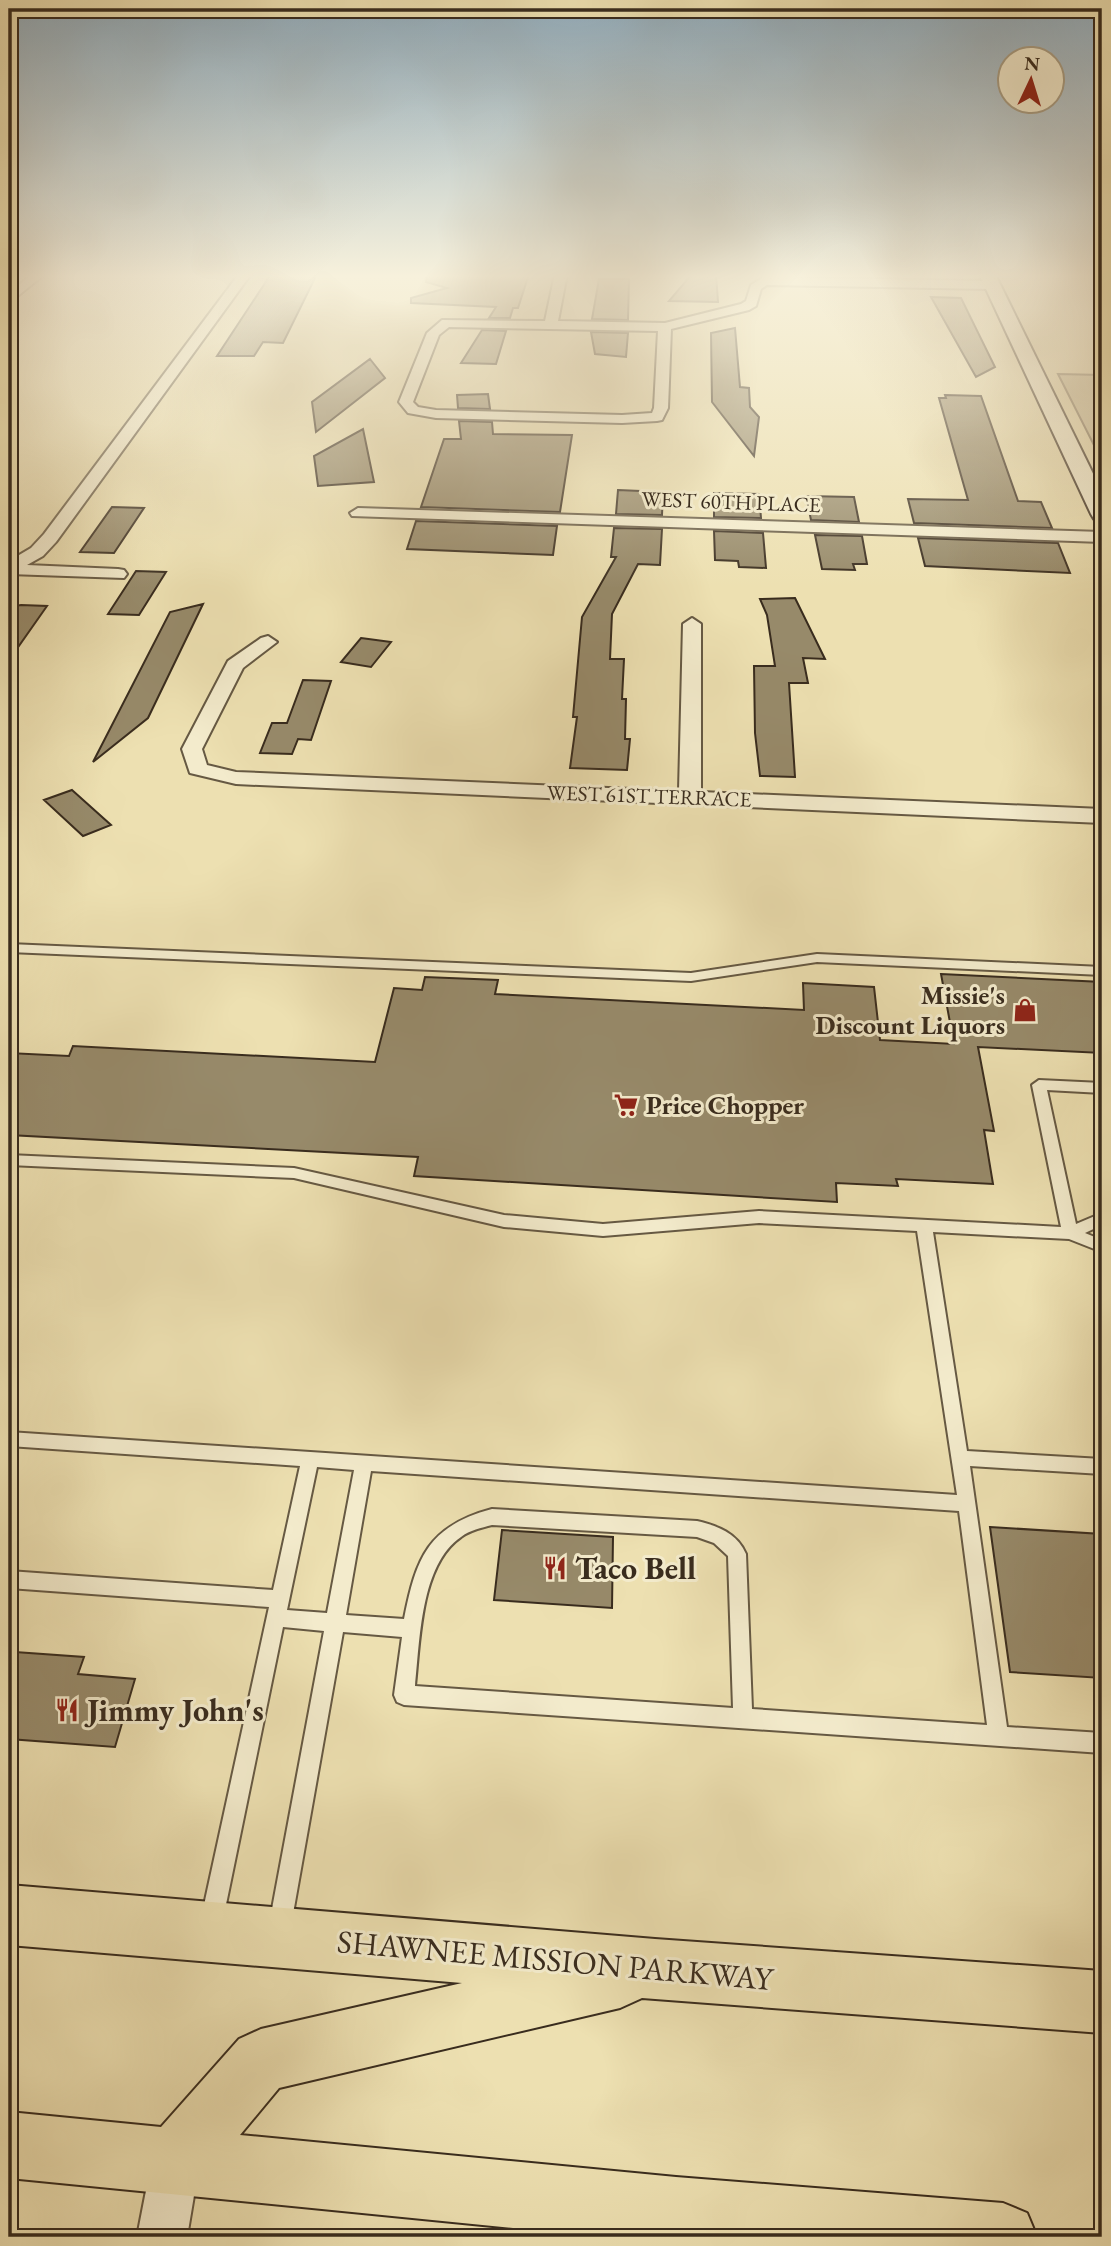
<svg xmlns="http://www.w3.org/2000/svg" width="1111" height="2246" font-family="'EB Garamond',serif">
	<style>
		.green { fill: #cec198; stroke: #84765b; stroke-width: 2 }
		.building { fill: #978a6a; stroke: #392c1e; stroke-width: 2 }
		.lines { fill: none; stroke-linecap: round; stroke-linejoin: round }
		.lane-casing { stroke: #665943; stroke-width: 4 }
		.street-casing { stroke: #665943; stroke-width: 4 }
		.secondary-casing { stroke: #392c1e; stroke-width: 4 }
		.highway-casing { stroke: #392c1e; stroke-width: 4 }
		.lane { fill: #f3ebcc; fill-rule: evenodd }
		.street { fill: #f3ebcc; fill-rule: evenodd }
		.secondary { fill: #f3ebcc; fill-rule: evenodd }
		.highway { fill: #ede0b1; fill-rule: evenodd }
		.labels { text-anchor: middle; stroke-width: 6; stroke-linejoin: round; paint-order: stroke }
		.far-street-label { font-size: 21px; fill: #392c1e; stroke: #f3ebcc }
		.poi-label { font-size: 26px; font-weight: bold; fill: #392c1e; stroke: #f3ebcc; text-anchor: end }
		.near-poi-label { font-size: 32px; font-weight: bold; fill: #392c1e; stroke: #f3ebcc; text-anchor: start }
		.near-street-label { font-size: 32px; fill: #392c1e; stroke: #f3ebcc }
	</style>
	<rect width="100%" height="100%" fill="#ede0b1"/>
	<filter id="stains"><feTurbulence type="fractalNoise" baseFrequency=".00286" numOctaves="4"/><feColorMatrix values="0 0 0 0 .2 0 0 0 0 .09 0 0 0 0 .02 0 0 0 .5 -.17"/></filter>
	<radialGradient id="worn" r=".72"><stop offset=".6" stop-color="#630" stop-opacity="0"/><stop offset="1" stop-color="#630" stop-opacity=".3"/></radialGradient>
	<path class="green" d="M1058 374 1102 375V461Z"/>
	<path class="building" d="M271 274H317L283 343 263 342 254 356H217Z
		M427 274 492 275 529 274 518 308H513L510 318H489L496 307 411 303V298L447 288 426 282Z
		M692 274H716L718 302 669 301Z
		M599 279H629L628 320 592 319Z
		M931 297 961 298 995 367 976 377Z
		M735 328 740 387 749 388 750 407 759 417 754 456 712 402 711 333Z
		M482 330 506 331 496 364 461 363Z
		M591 332 628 333 626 357 595 354Z
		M370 359 385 378 316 432 312 402Z
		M488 394 490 409 458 408 457 395Z
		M945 395 981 396 1018 501 1041 502 1052 528 914 523 908 499 968 500 939 398H946Z
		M459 421 492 422 493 434 572 435 560 512 421 507 444 439H461Z
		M363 429 374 482 318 486 314 456Z
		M618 490 663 492 662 515 616 514Z
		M714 493 759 494 761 518 714 517Z
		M806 496 854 497 859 522 811 520Z
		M112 507 144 508 114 553 80 552Z
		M416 521 557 526 553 555 407 549Z
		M614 528 662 529 660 565 638 564 612 614 610 659H624L622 699H626L625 739H630L627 770 570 768 577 717H573L582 617 616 557H611Z
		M714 531 763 533 766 568 739 567 738 561 715 560Z
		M815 535 862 536 867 564H853L855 570 822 569Z
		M918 538 1058 543 1070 573 925 566Z
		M136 571 166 572 139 615 108 614Z
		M795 598 825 659 803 658 808 683H789L795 777 760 776 755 733 754 666H775L767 615 760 599Z
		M203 604 148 718 93 762 170 612Z
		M21 605 47 606 9 660V607Z
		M361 638 391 642 371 667 341 662Z
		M303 680 331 681 311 740 298 739 292 754 260 753 272 723H287Z
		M72 790 111 825 83 836 44 800Z
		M941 974 1102 982V1053L978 1047 994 1131 984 1130 993 1184 896 1179 898 1186 836 1183 837 1202 414 1176 418 1157 9 1135V1053L69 1056 73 1046 375 1062 394 988 422 990 425 977 498 980 495 994 804 1010 803 983 874 987 880 1040 954 1044Z
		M990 1527 1102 1534V1678L1010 1672Z
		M502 1530 613 1537 612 1608 494 1600Z
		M15 1652 84 1657 78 1674 135 1679 115 1747 9 1739V1671Z"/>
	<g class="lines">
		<g class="lane-casing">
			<path id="lane" d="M1085 476H1102V480H1082L1081 478Z
				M9 944 691 973 817 954 1102 967V975L817 962 691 981 9 952Z
				M1039 1080 1102 1083V1093L1047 1090 1076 1224 1102 1213V1225L1085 1233 1102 1240V1252L1069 1239 933 1232 967 1451 1102 1459V1474L970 1466 1007 1727 1102 1733V1753L404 1705 397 1702 394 1695 402 1637 343 1632 291 1925 288 1933 280 1936 272 1933 269 1925 324 1631 283 1627 223 1919 220 1927 212 1930 204 1927 201 1919 269 1607 9 1588V1571L273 1590 300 1466 9 1446V1432L957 1495 917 1231 759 1223 603 1236 504 1227 294 1178 9 1165V1155L294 1168 504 1215 603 1224 759 1211 1061 1227 1032 1085ZM317 1467 354 1470 327 1613 287 1610ZM371 1471 959 1511 987 1725 752 1709 746 1554C737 1533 718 1526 697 1521L492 1509C428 1526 416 1558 404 1619L346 1615ZM492 1525 697 1537 714 1543 728 1556 733 1708 415 1686C420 1641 420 1565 461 1537 470 1530 481 1528 492 1525Z"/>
		</g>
		<g class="street-casing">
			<path id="street" d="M32 274H45L9 303V293Z
				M239 274H251L56 542 43 556 27 565 118 569 124 570 127 574 124 578 9 574V561L31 548 44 534Z
				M555 274H567L558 321 665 323 741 304 746 301 751 285 764 277 991 281 997 285 991 289 767 285 761 289 756 306 749 310 671 329 668 408 662 420 657 421 622 423 436 418 408 413 399 402 427 333 442 320 545 321ZM449 327 658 331 654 408 652 413 622 415 436 410 418 407 413 402 439 335Z
				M358 508 1102 532V542L352 516 350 513Z
				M692 618 701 624V792L1102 809V823L236 784 190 773 182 749 228 661 261 638 268 636 277 642 243 668 202 749 207 765 236 772 679 791 683 624Z
				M176 2136 193 2143 200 2160 187 2237H137L152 2160 159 2143Z"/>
		</g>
		<g class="secondary-casing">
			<path id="secondary" d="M979 274H995L1102 492V521L1094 519 1091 514Z"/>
		</g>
		<g class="highway-casing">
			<path id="highway" d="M9 1885 655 1939 1102 1971V2033L642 1998 620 2008 279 2088 240 2135 676 2177 1003 2203 1027 2213 1037 2237H603L9 2178V2112L161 2127 239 2039 261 2029 462 1983 9 1945Z"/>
		</g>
		<use href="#lane" class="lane"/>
		<use href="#street" class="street"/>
		<use href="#secondary" class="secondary"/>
		<use href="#highway" class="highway"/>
	</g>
	<linearGradient id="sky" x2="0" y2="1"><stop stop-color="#91adbe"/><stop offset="0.47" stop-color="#f7f1dc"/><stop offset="1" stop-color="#f7f1dc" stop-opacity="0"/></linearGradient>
	<rect width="1111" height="588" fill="url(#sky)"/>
	<defs>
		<g id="shop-bare" transform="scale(1.89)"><path d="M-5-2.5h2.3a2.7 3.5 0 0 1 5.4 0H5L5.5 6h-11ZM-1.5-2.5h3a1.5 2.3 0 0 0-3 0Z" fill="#8f2418" stroke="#f3ebcc" stroke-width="2.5" paint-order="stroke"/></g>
		<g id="supermarket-bare" transform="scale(1.89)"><path d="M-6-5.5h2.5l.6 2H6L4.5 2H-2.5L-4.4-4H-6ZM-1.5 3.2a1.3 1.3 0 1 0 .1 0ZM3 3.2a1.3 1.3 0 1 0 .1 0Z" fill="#8f2418" stroke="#f3ebcc" stroke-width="2.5" paint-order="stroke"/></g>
		<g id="restaurant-bare" transform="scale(1.89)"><path d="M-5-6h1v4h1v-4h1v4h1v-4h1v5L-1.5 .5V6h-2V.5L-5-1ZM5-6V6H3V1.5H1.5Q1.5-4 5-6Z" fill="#8f2418" stroke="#f3ebcc" stroke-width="2.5" paint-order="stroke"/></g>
	</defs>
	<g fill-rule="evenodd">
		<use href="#shop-bare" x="1025" y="1010"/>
		<use href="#supermarket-bare" x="626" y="1105"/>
		<use href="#restaurant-bare" x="555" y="1568"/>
		<use href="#restaurant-bare" x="67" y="1710"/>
	</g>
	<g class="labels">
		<g class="far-street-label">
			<text transform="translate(731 502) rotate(2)" y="7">WEST 60TH PLACE</text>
			<text transform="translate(649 796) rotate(2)" y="7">WEST 61ST TERRACE</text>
		</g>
		<g class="poi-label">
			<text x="1005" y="1004">Missie's<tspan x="1005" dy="30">Discount Liquors</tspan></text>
			<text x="646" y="1114" text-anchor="start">Price Chopper</text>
		</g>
		<g class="near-poi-label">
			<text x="575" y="1579">Taco Bell</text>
			<text x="87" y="1721">Jimmy John's</text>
		</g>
		<g class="near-street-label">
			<text transform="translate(555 1960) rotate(5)" y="11">SHAWNEE MISSION PARKWAY</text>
		</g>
	</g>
	<rect width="1111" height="2246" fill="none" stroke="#ede0b1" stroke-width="35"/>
	<rect x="10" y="10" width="1090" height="2225" fill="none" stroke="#392c1e" stroke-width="3.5"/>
	<rect x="18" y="18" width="1076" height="2211" fill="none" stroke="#392c1e" stroke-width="2"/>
	<g transform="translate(1031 80) rotate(4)"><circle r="33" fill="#f3ebcc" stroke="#a99f86" stroke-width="2"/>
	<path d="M0-5L12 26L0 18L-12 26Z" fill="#8f2418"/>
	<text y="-10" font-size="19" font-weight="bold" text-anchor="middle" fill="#392c1e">N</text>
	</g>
	<rect width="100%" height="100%" filter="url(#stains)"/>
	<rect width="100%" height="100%" fill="url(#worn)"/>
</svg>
